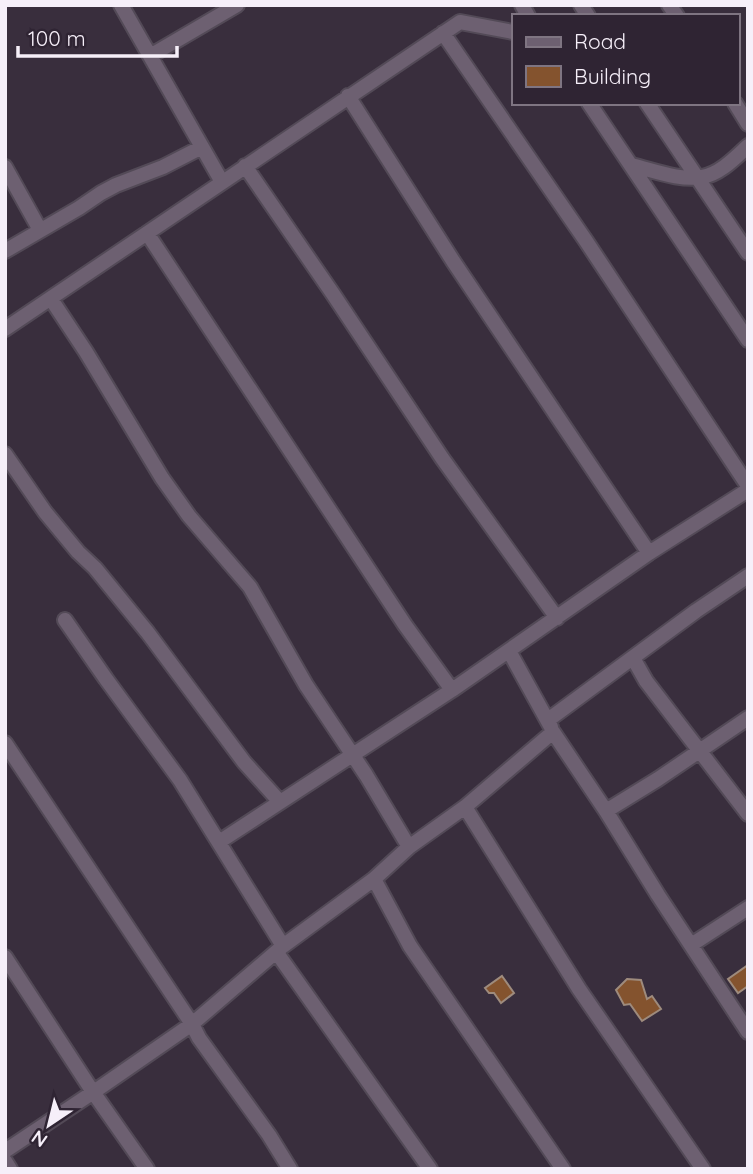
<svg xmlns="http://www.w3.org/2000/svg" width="753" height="1174" font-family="Quicksand,sans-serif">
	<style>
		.building { fill: #84532e; stroke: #9e8b7d; stroke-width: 2 }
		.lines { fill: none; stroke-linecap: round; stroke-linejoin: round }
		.minor-casing { stroke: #534a57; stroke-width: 18 }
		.minor { stroke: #6d6071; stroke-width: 14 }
	</style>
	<rect width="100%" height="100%" fill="#392e3d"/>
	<path class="building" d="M748 965V986L738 993 728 979Z
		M502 976 514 993 501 1003 494 993H489L485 988Z
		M627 979 641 980 647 999 652 996 661 1009 642 1021 630 1004 624 1005 616 990Z"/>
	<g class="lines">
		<g class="minor-casing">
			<path id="minor" d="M121 5 222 182
				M522 5 528 16
				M581 5 588 16
				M669 5 677 16
				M443 33 586 241 748 486
				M150 56 237 5
				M348 96 453 261 649 553
				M589 103 748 340
				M647 103 748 253
				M735 103 748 124
				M631 165C653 170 679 181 702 177 720 174 735 158 748 146
				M245 166 333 294 442 458 557 618
				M5 167 40 230
				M147 233 405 625 452 690
				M5 251 79 208 101 193 116 185 163 167 202 147
				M51 299 86 352 162 478 189 516 250 587 306 685 366 775 409 847
				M5 329 460 22 513 32
				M5 454 45 512 78 552 95 568 148 633 244 762 280 802
				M65 620 106 679 180 780 283 946
				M509 651 551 727
				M633 658 646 681 748 814
				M548 720 696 611 748 576
				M5 743 192 1024 199 1038 269 1135 290 1169
				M465 807 579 989 703 1169
				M606 811 658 779 748 718
				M219 842 452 690 649 553 748 490
				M374 879 410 946 563 1169
				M691 945 748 908
				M277 953 430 1169
				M5 957 93 1092 147 1169
				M5 1151 98 1089 192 1024 283 946 374 879 409 847 465 807 553 732 606 811 658 895 748 1032
				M5 1161 10 1169"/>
		</g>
		<use href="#minor" class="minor"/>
	</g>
	<rect width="753" height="1174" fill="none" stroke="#f6eff9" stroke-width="14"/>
	<rect x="512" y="14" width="228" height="91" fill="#2f2433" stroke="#7f7582" stroke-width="2"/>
	<rect x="526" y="37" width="35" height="10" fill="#6d6071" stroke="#7f7582" stroke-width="2"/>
	<text x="574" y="49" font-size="21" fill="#f6eff9">Road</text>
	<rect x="526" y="66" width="35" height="21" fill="#84532e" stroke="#7f7582" stroke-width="2"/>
	<text x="574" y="84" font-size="21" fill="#f6eff9">Building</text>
	<g transform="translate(49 1125) rotate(215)" stroke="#2f2433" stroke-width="5" paint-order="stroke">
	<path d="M0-5L12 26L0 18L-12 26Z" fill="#f6eff9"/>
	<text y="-10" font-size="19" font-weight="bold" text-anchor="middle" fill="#f6eff9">N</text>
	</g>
	<path d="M18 46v10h159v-10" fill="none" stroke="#f6eff9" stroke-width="3.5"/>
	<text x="28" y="46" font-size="21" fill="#f6eff9" stroke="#2f2433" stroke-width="5" paint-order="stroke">100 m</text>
</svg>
